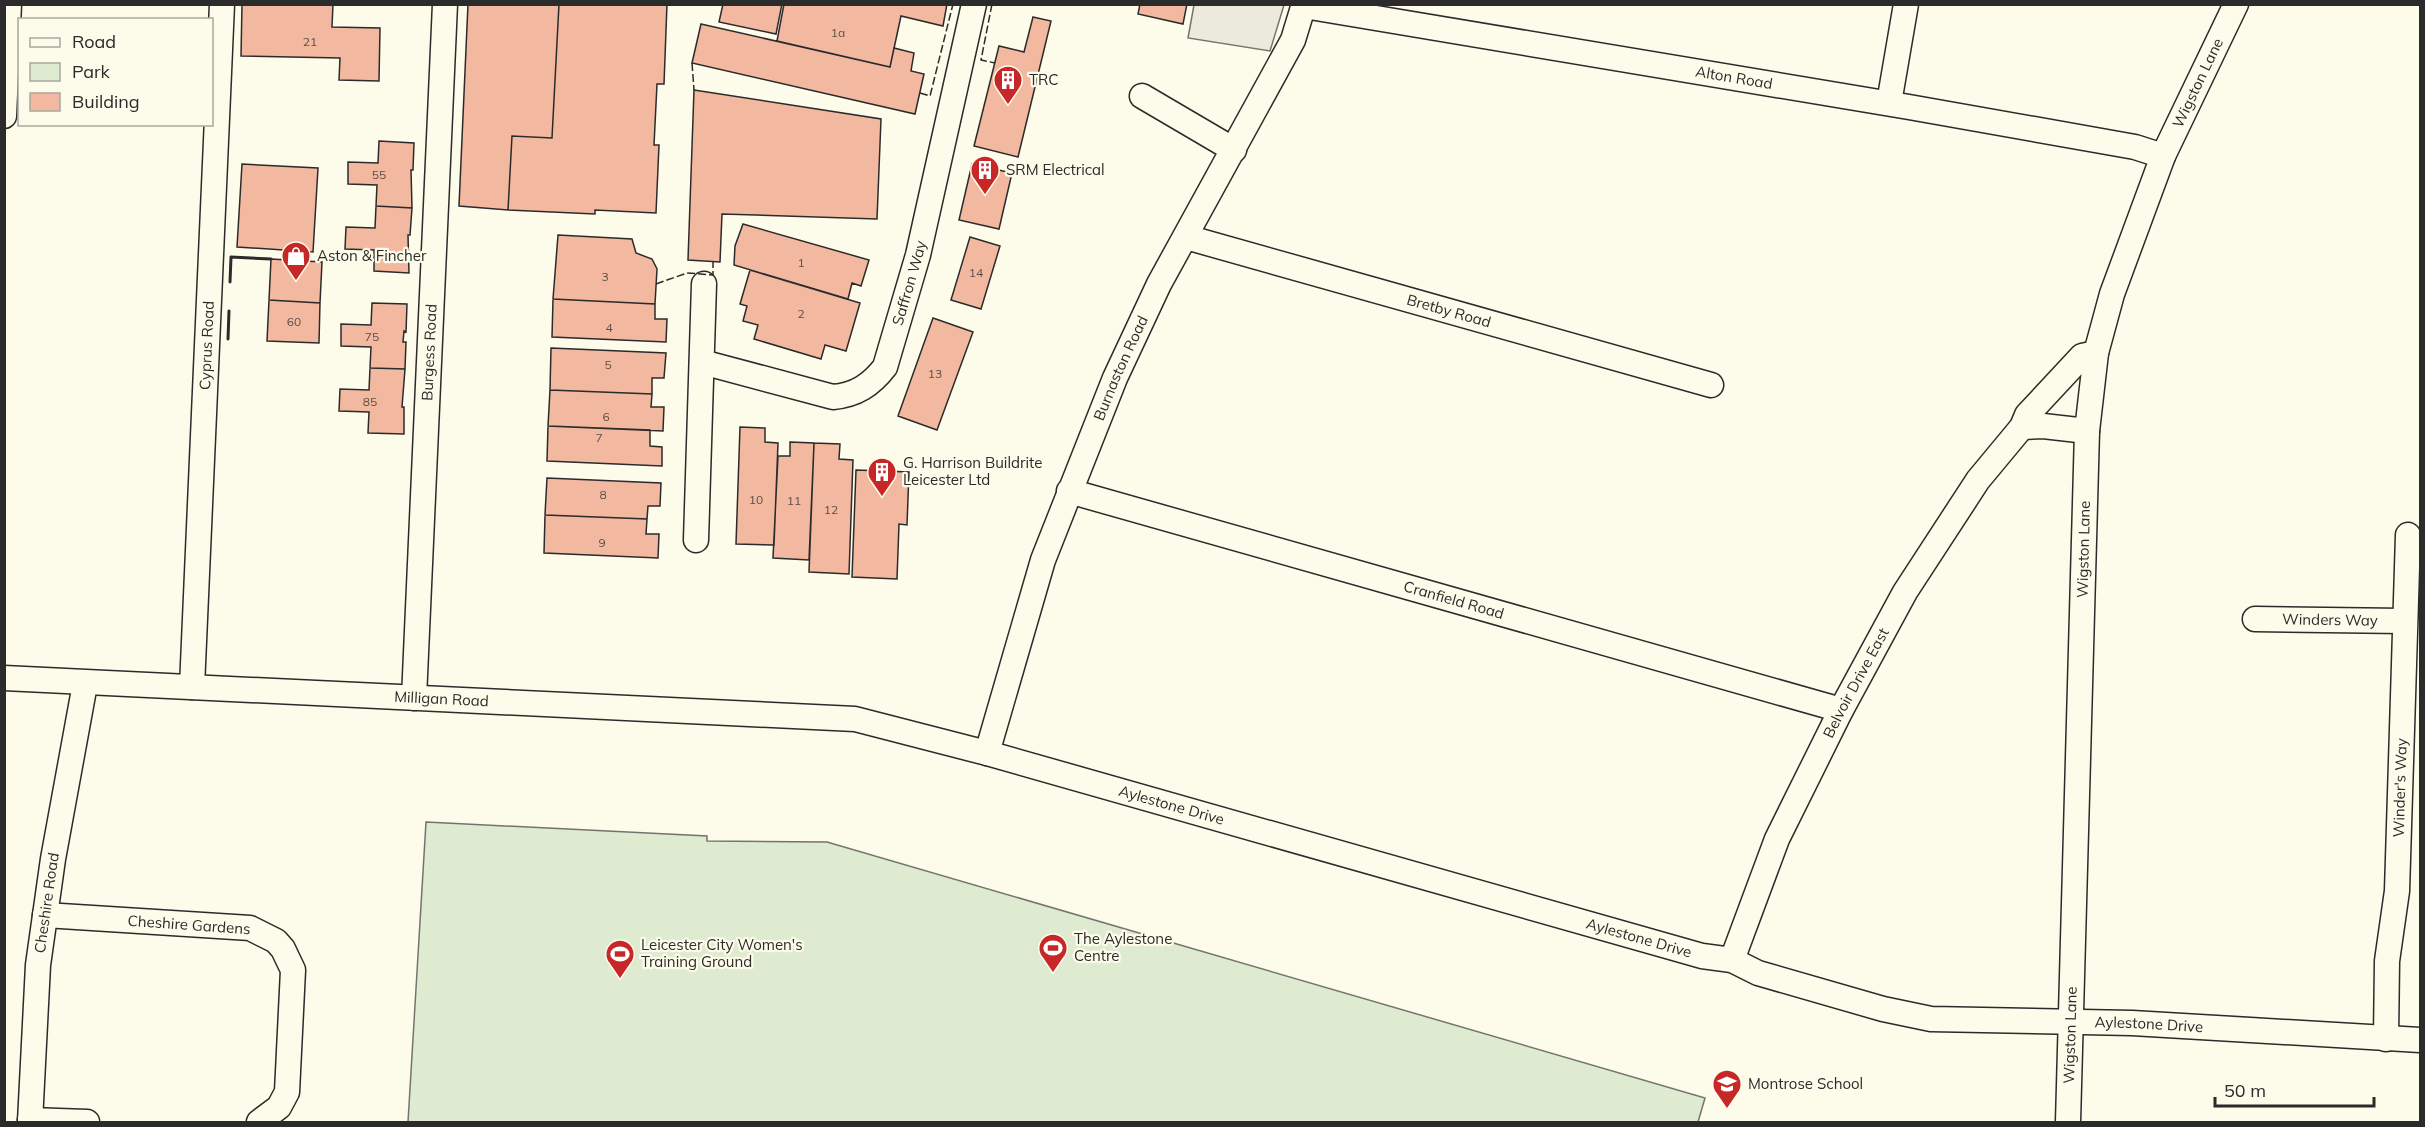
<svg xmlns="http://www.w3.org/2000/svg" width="2425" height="1127" font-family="Mulish,sans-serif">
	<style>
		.green { fill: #deebd1; stroke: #74746e; stroke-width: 1.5 }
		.parking { fill: #eceadb; stroke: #74746e; stroke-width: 1.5 }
		.building { fill: #f2b8a0; stroke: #2b2b2b; stroke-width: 1.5 }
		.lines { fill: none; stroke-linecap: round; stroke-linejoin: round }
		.minor-casing { stroke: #2b2b2b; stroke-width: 27 }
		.minor { stroke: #fdfbea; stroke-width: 24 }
		.fence { stroke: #2b2b2b; stroke-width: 1.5; stroke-dasharray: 8 3; stroke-linecap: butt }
		.wall { stroke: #2b2b2b; stroke-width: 3 }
		.labels { text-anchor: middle; stroke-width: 4.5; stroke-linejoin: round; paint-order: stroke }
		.number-label { font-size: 12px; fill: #5d4e48 }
		.street-label { font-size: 15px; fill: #2b2b2b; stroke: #fdfbea }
		.poi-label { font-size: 15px; fill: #2b2b2b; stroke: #fdfbea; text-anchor: start }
	</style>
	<rect width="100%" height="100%" fill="#fdfbea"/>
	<path class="green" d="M426 822 707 836V841L827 842 1705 1098 1698 1122H408Z"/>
	<path class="parking" d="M1194 5V4L1284 5 1270 51 1188 38Z"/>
	<path class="building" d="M242 4H333L332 27 380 28 379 81 339 80 340 58 241 56Z
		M468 4H559L552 138 512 136 508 210 459 206Z
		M559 4H667L664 84H657L654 145H659L656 213 595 210V214L508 210 512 136 552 138Z
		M723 4H782L776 34 719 22Z
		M784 4H947L943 26 901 16 890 67 777 41Z
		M1140 4H1187L1183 24 1138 14Z
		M1033 17 1051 21 1018 157 974 146 999 46 1024 52Z
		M701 24 890 67 894 48 914 53 911 71 924 74 915 114 692 63Z
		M694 90 881 119 877 219 722 214 720 262 688 260Z
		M379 141 414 143 413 170H411L412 208 376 206 377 185 348 184V162L378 163Z
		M242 164 318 168 313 252 237 247Z
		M972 164 1012 173 999 229 959 220Z
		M376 206 412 208 410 235H408L409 273 374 271V250L345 249 346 227 375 228Z
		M743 224 869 260 861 286 852 283 848 299 734 265 735 246Z
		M558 235 632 239 636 253 652 259 657 269 655 304 553 299Z
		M970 237 1000 246 981 309 951 300Z
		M271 259 322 262 320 303 269 300Z
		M750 270 860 303 846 351 825 345 821 359 754 339 758 325 743 321 747 306 740 304Z
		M553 299 655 304V319H667L666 342 552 337Z
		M269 300 320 303 319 343 267 341Z
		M372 303 407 304 406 332 404 331 403 342H406L405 369 370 368 371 347 341 346V324L371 325Z
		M933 318 973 332 937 430 898 416Z
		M551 348 666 353 664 378H652V394L550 390Z
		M370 368 405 369 402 407H404V434L368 433 369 412 339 411 340 389 369 390Z
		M550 390 652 394 651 407H664L663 431 548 426Z
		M548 426 650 430V446L662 447V466L547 461Z
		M740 427 765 428V442L778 443 774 545 736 544Z
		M790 442 814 443 809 560 773 558 778 456H790Z
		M814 443 840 444 839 459 853 460 849 574 809 572Z
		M856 470 909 472 907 525 899 524 897 579 852 577Z
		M547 478 661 483 660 506H648L647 519 545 515Z
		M545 515 647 519 646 534H659L658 558 544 553Z"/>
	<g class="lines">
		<g class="minor-casing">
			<g id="minor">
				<path id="s1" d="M1304 6 1909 107 2135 147 2163 156"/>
				<path d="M1142 96 1234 150"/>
				<path d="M1889 103 1906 4"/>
				<path d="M4 116 9 4"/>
				<path id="s2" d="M1186 237 1711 385"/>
				<path id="s3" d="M702 362 833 397C856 395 871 385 885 367L918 255 974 4"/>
				<path d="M2022 427 2043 426 2087 431"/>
				<path id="s4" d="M1069 491 1841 710"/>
				<path d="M696 540 704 284"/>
				<path id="s5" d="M2255 619 2404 621"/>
				<path id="s6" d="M4 678 855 719 987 753 1702 956 1732 960 1758 973 1883 1009 1931 1019 2132 1023 2420 1040"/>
				<path id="s7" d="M192 687 222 4"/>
				<path id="s8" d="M414 698 445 4"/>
				<path id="s9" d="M987 753 1043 560 1115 378 1159 284 1293 40 1304 4"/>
				<path d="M45 915 250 928 276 941 283 949 293 970 287 1092 279 1107 259 1122"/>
				<path id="s10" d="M1732 960 1777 839 1841 710 1905 592 1978 480 2022 427 2027 415 2082 356 2096 353"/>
				<path id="s11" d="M2386 1039 2387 961 2397 891 2408 535"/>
				<path d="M30 1120 87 1122"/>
				<path id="s12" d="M30 1122 38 965 53 859 85 684"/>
				<path id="s13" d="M2068 1122 2087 431 2096 353 2112 294 2163 156 2236 4"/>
			</g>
		</g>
		<use href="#minor" class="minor"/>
		<path class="fence" d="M992 4 981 60 995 63
			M692 63 694 90
			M920 93 930 96 953 4
			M656 284 687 273 713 275V262"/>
		<path class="wall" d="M230 282 231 257 271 259
			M228 339 229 311"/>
	</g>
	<defs>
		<g id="building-pin" transform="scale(1.5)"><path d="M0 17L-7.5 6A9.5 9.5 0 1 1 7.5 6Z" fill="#c62828" stroke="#fdfbea"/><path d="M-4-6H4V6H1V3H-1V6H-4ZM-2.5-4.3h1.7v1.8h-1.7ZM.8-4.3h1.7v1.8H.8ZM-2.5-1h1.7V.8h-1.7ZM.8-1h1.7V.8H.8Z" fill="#fff"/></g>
		<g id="shop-pin" transform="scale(1.5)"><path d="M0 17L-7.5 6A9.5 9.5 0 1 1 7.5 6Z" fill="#c62828" stroke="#fdfbea"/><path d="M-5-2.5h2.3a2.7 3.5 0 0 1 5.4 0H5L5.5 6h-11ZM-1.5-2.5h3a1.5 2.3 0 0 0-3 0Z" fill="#fff"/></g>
		<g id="stadium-pin" transform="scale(1.5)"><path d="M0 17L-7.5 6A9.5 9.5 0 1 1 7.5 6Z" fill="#c62828" stroke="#fdfbea"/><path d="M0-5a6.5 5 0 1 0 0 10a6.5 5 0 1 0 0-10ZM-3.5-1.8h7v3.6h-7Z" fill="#fff"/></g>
		<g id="school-pin" transform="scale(1.5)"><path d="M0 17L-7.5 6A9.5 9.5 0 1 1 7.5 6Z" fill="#c62828" stroke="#fdfbea"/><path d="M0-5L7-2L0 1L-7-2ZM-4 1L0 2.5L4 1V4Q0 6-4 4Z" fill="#fff"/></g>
	</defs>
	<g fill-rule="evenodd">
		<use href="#building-pin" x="1008" y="80"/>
		<use href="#building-pin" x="985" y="170"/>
		<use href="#shop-pin" x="296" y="256"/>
		<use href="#building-pin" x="882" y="472"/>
		<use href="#stadium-pin" x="1053" y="948"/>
		<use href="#stadium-pin" x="620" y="954"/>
		<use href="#school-pin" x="1727" y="1084"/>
	</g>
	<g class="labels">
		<g class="number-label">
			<text x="838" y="37">1a</text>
			<text x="310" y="46">21</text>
			<text x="379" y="179">55</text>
			<text x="801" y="267">1</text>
			<text x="976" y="277">14</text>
			<text x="605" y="281">3</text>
			<text x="801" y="318">2</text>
			<text x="294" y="326">60</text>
			<text x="609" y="332">4</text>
			<text x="372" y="341">75</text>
			<text x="608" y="369">5</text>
			<text x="935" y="378">13</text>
			<text x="370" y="406">85</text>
			<text x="606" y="421">6</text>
			<text x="599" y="442">7</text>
			<text x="603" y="499">8</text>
			<text x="756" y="504">10</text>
			<text x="794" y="505">11</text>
			<text x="831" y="514">12</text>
			<text x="602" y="547">9</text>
		</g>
		<g class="street-label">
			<text dy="5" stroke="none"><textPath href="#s1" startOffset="436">Alton Road</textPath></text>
			<text dy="5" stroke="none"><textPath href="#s13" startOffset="1059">Wigston Lane</textPath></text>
			<text dy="5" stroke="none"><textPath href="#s3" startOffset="285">Saffron Way</textPath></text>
			<text dy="5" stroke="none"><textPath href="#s2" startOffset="273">Bretby Road</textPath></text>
			<text dy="5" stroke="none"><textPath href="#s7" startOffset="342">Cyprus Road</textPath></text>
			<text dy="5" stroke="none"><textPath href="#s8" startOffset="346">Burgess Road</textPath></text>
			<text dy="5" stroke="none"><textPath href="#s9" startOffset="408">Burnaston Road</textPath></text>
			<text dy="5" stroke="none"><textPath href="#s13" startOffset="573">Wigston Lane</textPath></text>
			<text dy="5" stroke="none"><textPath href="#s4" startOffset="400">Cranfield Road</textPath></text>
			<text dy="5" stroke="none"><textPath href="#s5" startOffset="75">Winders Way</textPath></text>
			<text dy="5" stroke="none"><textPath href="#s10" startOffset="304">Belvoir Drive East</textPath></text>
			<text dy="5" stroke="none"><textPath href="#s6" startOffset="438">Milligan Road</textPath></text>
			<text dy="5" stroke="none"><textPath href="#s11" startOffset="252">Winder's Way</textPath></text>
			<text dy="5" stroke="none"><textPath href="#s6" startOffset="1180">Aylestone Drive</textPath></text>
			<text dy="5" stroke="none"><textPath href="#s12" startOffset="220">Cheshire Road</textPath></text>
			<text transform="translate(189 925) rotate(4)" y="5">Cheshire Gardens</text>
			<text dy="5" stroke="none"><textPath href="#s6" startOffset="1666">Aylestone Drive</textPath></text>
			<text dy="5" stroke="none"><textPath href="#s6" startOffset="2188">Aylestone Drive</textPath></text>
			<text dy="5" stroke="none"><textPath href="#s13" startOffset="87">Wigston Lane</textPath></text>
		</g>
		<g class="poi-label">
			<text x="1029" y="85">TRC</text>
			<text x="1006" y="175">SRM Electrical</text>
			<text x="317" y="261">Aston &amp; Fincher</text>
			<text x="903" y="468">G. Harrison Buildrite<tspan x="903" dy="17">Leicester Ltd</tspan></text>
			<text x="1074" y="944">The Aylestone<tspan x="1074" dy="17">Centre</tspan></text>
			<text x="641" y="950">Leicester City Women's<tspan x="641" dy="17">Training Ground</tspan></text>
			<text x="1748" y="1089">Montrose School</text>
		</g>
	</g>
	<rect width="2425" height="1127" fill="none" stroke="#2b2b2b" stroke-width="12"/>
	<rect x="18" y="18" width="195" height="108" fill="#fdfbea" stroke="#a9a89e" stroke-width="1.5"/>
	<rect x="30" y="38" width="30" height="9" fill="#fdfbea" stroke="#a9a89e" stroke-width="1.5"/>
	<text x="72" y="48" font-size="18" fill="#2b2b2b">Road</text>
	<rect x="30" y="63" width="30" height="18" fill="#deebd1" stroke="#a9a89e" stroke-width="1.5"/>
	<text x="72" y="78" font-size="18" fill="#2b2b2b">Park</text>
	<rect x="30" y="93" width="30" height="18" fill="#f2b8a0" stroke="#a9a89e" stroke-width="1.5"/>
	<text x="72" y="108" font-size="18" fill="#2b2b2b">Building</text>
	<path d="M2215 1097v9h159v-9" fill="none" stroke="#2b2b2b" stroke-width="3"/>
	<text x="2224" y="1097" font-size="18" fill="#2b2b2b" stroke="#fdfbea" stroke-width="4.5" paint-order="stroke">50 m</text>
</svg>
